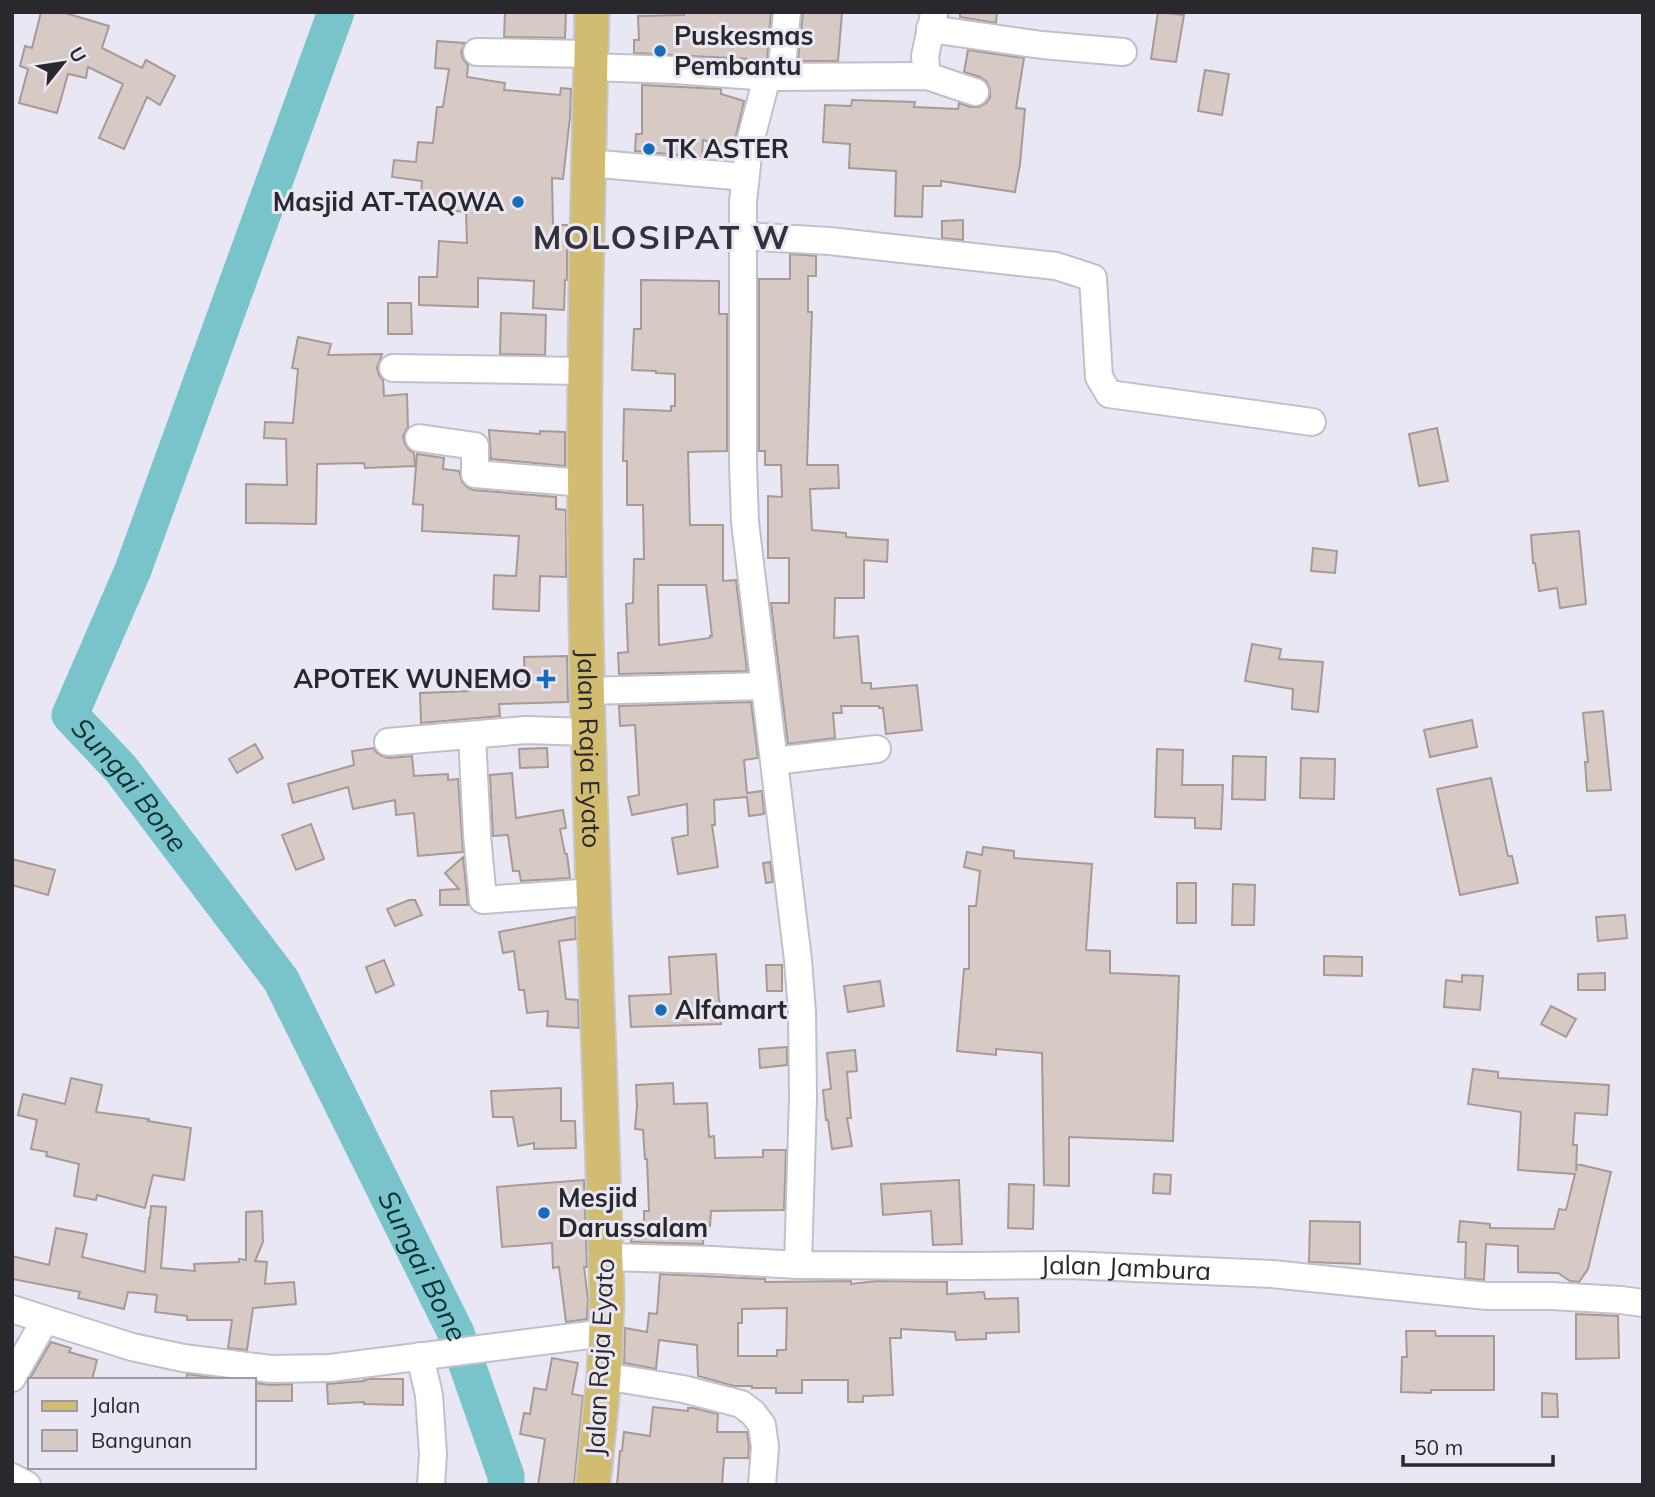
<svg xmlns="http://www.w3.org/2000/svg" width="1655" height="1497" font-family="Mulish,sans-serif">
	<style>
		.lines { fill: none; stroke-linecap: round; stroke-linejoin: round }
		.river { stroke: #79c4cb; stroke-width: 37 }
		.building { fill: #d7c9c4; stroke: #a79a95; stroke-width: 2; fill-rule: evenodd }
		.minor-casing { stroke: #c1bfcb; stroke-width: 30 }
		.major-casing { stroke: #c7c7c8; stroke-width: 37 }
		.minor { stroke: #fff; stroke-width: 26 }
		.major { stroke: #d1bc72; stroke-width: 33 }
		.poi-dot { fill: #186cba; stroke: #e9e7f4; stroke-width: 2.5 }
		.labels { text-anchor: middle; stroke-width: 6; stroke-linejoin: round; paint-order: stroke }
		.poi-label { font-size: 26px; font-weight: bold; fill: #29292d; stroke: #e9e7f4; text-anchor: start }
		.street-label { font-size: 26px; fill: #29292d; stroke: #e9e7f4 }
		.water-label { font-size: 28px; font-style: italic; fill: #0a3034; stroke: #e9e7f4 }
		.district-label { font-size: 33px; font-weight: bold; letter-spacing: 2px; fill: #33313b; stroke: #e9e7f4 }
	</style>
	<rect width="100%" height="100%" fill="#e9e7f4"/>
	<g class="lines">
		<path class="river" id="s1" d="M336 12 133 570 70 715 121 769 281 980 456 1333 506 1476V1485"/>
	</g>
	<path class="building" d="M41 12H62L109 26 102 48 142 68 146 60 175 76 160 105 147 97 124 149 99 138 123 84 88 67 86 78 68 74 57 113 19 103 28 69 20 66 25 46 32 48Z
		M505 12H566L565 38 504 37Z
		M684 12H771L767 60 634 53V40H639L638 16 684 15Z
		M803 12 842 13 838 61H798Z
		M960 12H997L996 23 960 17Z
		M1158 12 1184 15 1176 62 1151 59Z
		M437 41 465 43 461 52 463 59 468 65 467 77 505 83 504 90 560 95 561 88 571 89 570 117 563 179 552 178 553 225H567V280H565L564 310 533 308 534 281 478 278V307L419 305V277H437L439 241 467 243 466 212 420 208 422 181 392 177 394 160 416 162 418 142 433 143 437 107H443L449 69 435 68Z
		M968 50 1024 58 1016 108 1025 109 1020 164 1015 192 941 181V186H923L922 217 895 216 896 171 849 168 850 144 823 142 825 105 851 106 852 100 915 102 914 107 958 109 959 103 970 107H979L986 103 990 98V90L986 81 980 77 964 72Z
		M1205 70 1229 74 1222 115 1198 111Z
		M642 85 721 89V94L744 101 733 149 703 140 702 157 635 151 636 134H642Z
		M963 220V240L942 238V221Z
		M790 254 816 256V276H808V312H812L807 465H838L839 488 810 489 812 530 846 533V537L888 540 887 562 864 560V598H835L834 638 858 636 862 683H871V689L917 685 922 730 886 734 883 708H879V706H841L842 713H833L835 738 788 744 771 603H789V558H768V496L782 497 781 465H765V451H759V279H790Z
		M641 280 719 281V314H727V451L688 452 690 525H723V581L736 580 747 671 619 674 618 653 628 652 626 604 633 603 634 559H644L643 505H627V461H623L624 409 671 411V406H675V374L656 373V371L632 370 634 329H641ZM658 585H706L712 636H710V638L659 645Z
		M388 303H411L412 334H388Z
		M501 313 546 315 545 355 500 354Z
		M298 337 331 344 328 355 382 354 377 368 379 375 383 380 384 396 407 394 408 427 403 436 405 444 409 450 414 453 415 466 365 468 364 463 317 464 316 524 246 523V484L287 485 286 439 264 438 265 422 293 423 298 369 292 368Z
		M1437 428 1448 481 1419 486 1409 434Z
		M489 430 540 434V431L565 432V466L491 459Z
		M417 454 444 458 443 469 459 471 462 482 467 487 473 490 556 497V509L566 510V577L540 576 539 611 493 609 494 575 516 576 519 536 422 531 423 505 413 504Z
		M1579 531 1586 604 1560 608 1557 588 1539 591 1535 563H1533L1531 535Z
		M1313 548 1337 551 1335 573 1311 571Z
		M1252 644 1281 649 1279 659 1323 662 1318 712 1292 709 1293 689 1245 681Z
		M567 656 568 702 499 704 500 716 421 723 420 693 469 691 468 682 525 681 524 657Z
		M751 702 758 758 744 760 747 793 762 791 764 814 749 816 747 797 714 800 715 825H712L718 867 678 874 672 838 688 835 687 804 632 815 628 797 639 795 635 725 620 726 619 706Z
		M1603 711 1611 790 1587 791 1585 762H1588L1583 713Z
		M1472 720 1477 747 1430 757 1424 730Z
		M255 744 263 758 237 773 229 759Z
		M374 748 376 752 382 756 389 758 412 756 414 776 448 774V780L458 779 463 852 418 856 414 813 396 815 395 800 353 809 348 787 293 803 288 784 354 765 352 751Z
		M547 748 548 767 520 768 519 749Z
		M1157 749 1183 750 1182 785H1223L1221 829 1195 828V818L1155 817Z
		M1233 756 1266 757 1265 800 1232 799Z
		M1301 758 1335 759 1334 799 1300 798Z
		M512 773 516 818 563 810 566 828 560 829 565 854H567L570 878 521 881 519 871H513L508 835 493 836 490 775Z
		M1491 778 1508 856H1512L1518 883 1460 895 1437 789Z
		M311 824 324 859 296 870 282 835Z
		M983 847 1014 851V858L1092 864 1086 950 1110 951V973L1179 976 1173 1141 1069 1137V1186L1044 1185 1042 1053 996 1049V1055L957 1051 964 969H969V906H976L980 871 964 867 967 852 982 855Z
		M463 857 468 905H440V890L459 889 445 873Z
		M12 859 55 870 48 895 12 885Z
		M770 862 773 882 766 883 763 863Z
		M1177 883H1196V923H1177Z
		M1233 884 1255 885 1254 925H1232Z
		M409 900H415L422 915 395 926 387 909Z
		M1625 915 1627 938 1598 941 1596 917Z
		M575 917 576 939 559 941 566 999 578 1000 579 1028 547 1026 548 1011 527 1013 524 990H519L514 951 503 953 499 932Z
		M716 954 719 1002H720L721 1024 631 1027 629 996 671 994 669 957Z
		M1324 956 1362 957V976L1324 975Z
		M384 960 394 985 376 993 366 967Z
		M766 965H782V991H767Z
		M1605 973V990H1578V974Z
		M1462 975 1483 976 1480 1010 1444 1007 1446 980 1462 982Z
		M880 981 884 1006 848 1012 844 986Z
		M1551 1006 1576 1019 1566 1037 1541 1024Z
		M787 1047V1065L760 1068 759 1049Z
		M855 1050 857 1071 847 1072 851 1118H847L852 1146 832 1149 828 1120H826L823 1090 831 1089 827 1053Z
		M1473 1069 1498 1072V1078L1609 1085 1607 1115 1575 1113 1573 1145H1577L1576 1171 1577 1164 1611 1172 1588 1269 1579 1282 1570 1281 1558 1273 1518 1272V1246L1486 1244 1484 1280 1465 1278 1466 1242H1458L1460 1221 1490 1224V1228L1554 1229 1559 1209 1566 1210 1575 1174 1518 1170 1521 1112 1468 1104Z
		M71 1078 102 1085 96 1112 149 1119 148 1121 191 1128 184 1180 153 1175 145 1208 97 1195 96 1200 74 1196 79 1164 46 1156 47 1152 31 1149 37 1120 18 1115 23 1094 65 1104Z
		M673 1083 674 1104 707 1103 709 1137 714 1136 715 1158 763 1157V1150H786L784 1210 711 1211 710 1226 704 1225 703 1244 631 1242 633 1225 644 1226V1211H649L647 1159H645L643 1130 635 1129 637 1106 636 1085Z
		M561 1088V1121H575L576 1148 534 1149V1143L518 1146 513 1117H493L491 1091Z
		M1154 1174 1171 1175 1170 1194 1153 1193Z
		M584 1180 587 1267H584L588 1299 587 1319 566 1322 559 1267 553 1268 552 1243 502 1247 497 1187Z
		M959 1180 962 1244 933 1245 931 1211 883 1215 881 1184Z
		M1009 1184 1034 1185 1033 1229 1008 1228Z
		M151 1206 166 1207 161 1268 195 1271 194 1264 239 1262V1259L246 1260V1212L262 1211 263 1242 255 1261 267 1262 265 1284 294 1282 296 1304 253 1308 247 1350 228 1348 232 1320H187V1316L155 1312 157 1295 128 1292 124 1309 78 1298 80 1292 12 1279V1256L49 1265 56 1228 87 1234 82 1257 145 1272 149 1218H150Z
		M1310 1221 1360 1222V1264L1309 1262Z
		M660 1274 765 1279V1282L851 1281V1284L877 1281 947 1282V1294L984 1292 985 1299 1018 1298 1019 1332 986 1333V1339L956 1340 955 1332 901 1329V1338H890L893 1395 863 1396V1402H848V1380H802V1393H776V1388H752V1386H734L698 1376 697 1345 659 1340 656 1369 624 1363 625 1328 647 1332 649 1313 657 1314ZM787 1308 786 1350H777V1356H738V1323H742V1309Z
		M1576 1314 1618 1316 1619 1358 1576 1359Z
		M1406 1331H1435L1436 1336H1494V1390H1431V1393L1401 1392 1402 1357H1407Z
		M51 1342 71 1348 69 1352 97 1360 92 1380H29Z
		M552 1358 578 1363 572 1394 583 1396 574 1485H538L545 1439 520 1434 524 1413 530 1414 534 1388 546 1390Z
		M187 1374 230 1380H186Z
		M370 1379H403V1405L364 1404V1402L328 1404 327 1384 364 1381V1380Z
		M254 1383 271 1385 292 1384V1401H254Z
		M1542 1393 1557 1394 1558 1417H1542Z
		M653 1407 688 1411V1408H693L718 1414 717 1432H747L749 1447 748 1458H724L722 1485H617L620 1451H622L624 1432 650 1436Z"/>
	<g class="lines">
		<g class="minor-casing">
			<g id="minor">
				<path d="M930 29 1042 45 1123 52"/>
				<path d="M477 52 591 54"/>
				<path d="M590 67 675 70 767 77 927 76 975 92"/>
				<path d="M927 76 925 56 934 14"/>
				<path d="M767 77 749 146 743 202V465L745 522 798 960 802 1012 803 1097 798 1265"/>
				<path d="M781 77 787 12"/>
				<path d="M589 163 745 177"/>
				<path d="M743 236 829 241 1056 266 1093 278 1099 377 1109 394 1312 422"/>
				<path d="M393 368 584 371"/>
				<path d="M419 438 475 446V474L584 483"/>
				<path d="M587 691 764 686"/>
				<path d="M472 735 477 835 483 900 593 892"/>
				<path d="M388 742 526 730 588 732"/>
				<path d="M774 761 877 749"/>
				<path id="s2" d="M606 1257 713 1260 798 1265 969 1266 1069 1265 1272 1274 1487 1296H1551L1621 1300 1643 1303"/>
				<path d="M12 1309 132 1347 183 1358 271 1369 330 1368 605 1333"/>
				<path d="M420 1356 429 1395 433 1454 431 1485"/>
				<path d="M604 1376 683 1389 741 1404 753 1413 762 1425 765 1447 762 1485"/>
				<path d="M12 1378 45 1320"/>
				<path d="M12 1477 27 1485"/>
			</g>
		</g>
		<g class="major-casing">
			<g id="major">
				<path id="s3" d="M592 12C588 189 583 366 585 542 587 794 600 1046 607 1298L604 1376 593 1485"/>
			</g>
		</g>
		<use href="#minor" class="minor"/>
		<use href="#major" class="major"/>
	</g>
	<g class="poi-dot">
		<circle cx="660" cy="51" r="7"/>
		<circle cx="649" cy="149" r="7"/>
		<circle cx="518" cy="202" r="7"/>
		<path d="M542.5 668.5h7v7h7v7h-7v7h-7v-7h-7v-7h7z"/>
		<circle cx="661" cy="1010" r="7"/>
		<circle cx="544" cy="1213" r="7"/>
	</g>
	<g class="labels">
		<g class="poi-label">
			<text x="674" y="45">Puskesmas<tspan x="674" dy="30">Pembantu</tspan></text>
			<text x="663" y="158">TK ASTER</text>
			<text x="504" y="211" text-anchor="end">Masjid AT-TAQWA</text>
			<text x="532" y="688" text-anchor="end">APOTEK WUNEMO</text>
			<text x="675" y="1019">Alfamart</text>
			<text x="558" y="1207">Mesjid<tspan x="558" dy="30">Darussalam</tspan></text>
		</g>
		<g class="street-label">
			<text dy="9" stroke="none"><textPath href="#s3" startOffset="737">Jalan Raja Eyato</textPath></text>
			<text dy="9" stroke="none"><textPath href="#s2" startOffset="520">Jalan Jambura</textPath></text>
			<text transform="translate(600 1357) rotate(-87)" y="9">Jalan Raja Eyato</text>
		</g>
		<g class="water-label">
			<text dy="10" stroke="none"><textPath href="#s1" startOffset="844">Sungai Bone</textPath></text>
			<text dy="10" stroke="none"><textPath href="#s1" startOffset="1410">Sungai Bone</textPath></text>
		</g>
		<g class="district-label">
			<text x="662" y="249">MOLOSIPAT W</text>
		</g>
	</g>
	<rect width="1655" height="1497" fill="none" stroke="#29292d" stroke-width="28"/>
	<rect x="28" y="1378" width="228" height="91" fill="#e9e7f4" stroke="#9c9ba4" stroke-width="2"/>
	<rect x="42" y="1401" width="35" height="10" fill="#d1bc72" stroke="#9c9ba4" stroke-width="2"/>
	<text x="91" y="1413" font-size="21" fill="#29292d">Jalan</text>
	<rect x="42" y="1430" width="35" height="21" fill="#d7c9c4" stroke="#9c9ba4" stroke-width="2"/>
	<text x="91" y="1448" font-size="21" fill="#29292d">Bangunan</text>
	<g transform="translate(63 63) rotate(60)" stroke="#e9e7f4" stroke-width="5" paint-order="stroke">
	<path d="M0-5L12 26L0 18L-12 26Z" fill="#29292d"/>
	<text y="-10" font-size="19" font-weight="bold" text-anchor="middle" fill="#29292d">U</text>
	</g>
	<path d="M1403 1455v10h150v-10" fill="none" stroke="#29292d" stroke-width="3.5"/>
	<text x="1414" y="1455" font-size="21" fill="#29292d" stroke="#e9e7f4" stroke-width="5" paint-order="stroke">50 m</text>
</svg>
